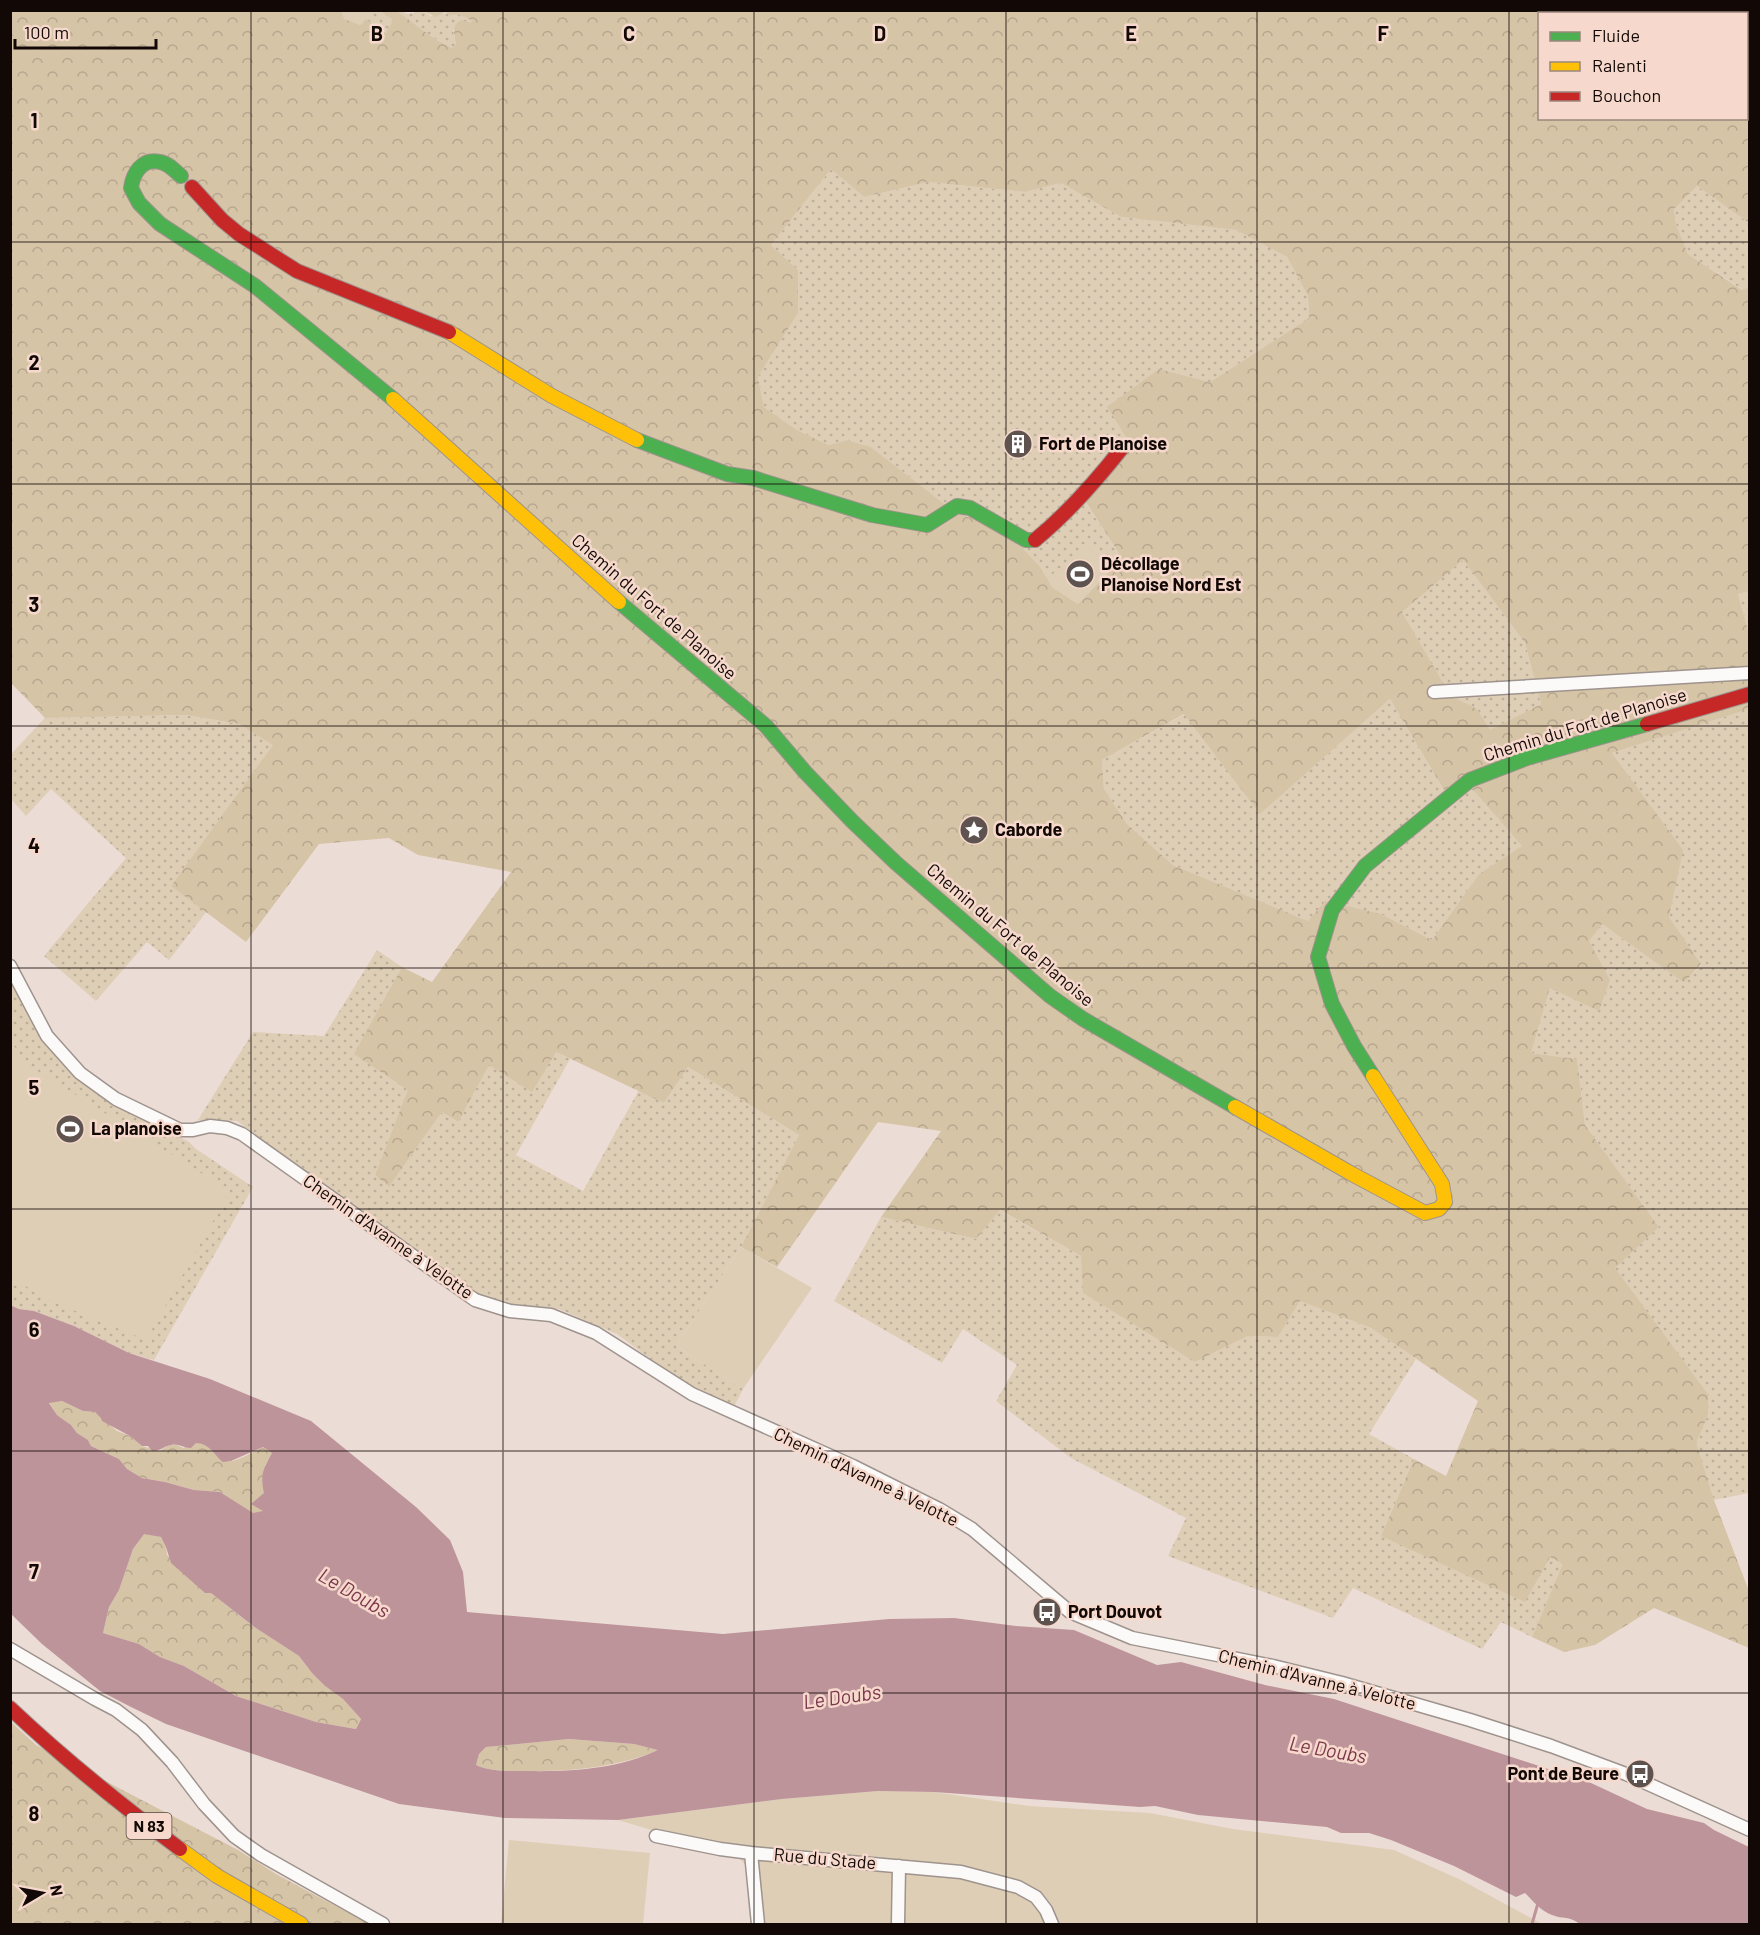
<svg xmlns="http://www.w3.org/2000/svg" width="1760" height="1935" font-family="Barlow,sans-serif">
	<style>
		.grass { fill: url(#grass-dots) }
		.forest { fill: url(#forest-crowns); fill-rule: evenodd }
		.garden { fill: #deceb6 }
		.water { fill: #be949b; fill-rule: evenodd }
		.lines { fill: none; stroke-linecap: round; stroke-linejoin: round }
		.stream { stroke: #be949b; stroke-width: 3 }
		.street-casing { stroke: #9e938d; stroke-width: 15 }
		.fast-casing { stroke: #9e938d; stroke-width: 16 }
		.slow-casing { stroke: #9e938d; stroke-width: 16 }
		.jam-casing { stroke: #9e938d; stroke-width: 16 }
		.street { stroke: #fcfaf9; stroke-width: 12 }
		.fast { stroke: #4caf50; stroke-width: 14 }
		.slow { stroke: #ffc107; stroke-width: 14 }
		.jam { stroke: #c62828; stroke-width: 14 }
		.grid { fill: none; stroke: #120906; stroke-width: 1.5; stroke-opacity: 0.55 }
		.labels { text-anchor: middle; stroke-width: 5; stroke-linejoin: round; paint-order: stroke }
		.shield { fill: #f6d9cc; stroke: #564741; stroke-width: 1.5 }
		.shield-label { font-size: 16px; font-weight: bold; fill: #120906 }
		.poi-label { font-size: 18px; font-weight: bold; fill: #120906; stroke: #f6d9cc; text-anchor: start }
		.street-label { font-size: 18px; fill: #120906; stroke: #f6d9cc }
		.water-label { font-size: 20px; font-style: italic; fill: #7b374b; stroke: #f6d9cc }
		.grid-label { font-size: 20px; text-anchor: middle; font-weight: bold; fill: #120906; stroke: #f6d9cc; stroke-width: 5; stroke-linejoin: round; paint-order: stroke }
	</style>
	<defs>
		<pattern id="grass-dots" width="8" height="8" patternUnits="userSpaceOnUse" patternTransform="scale(1.5)"><rect width="8" height="8" fill="#deceb6"/><path d="M2 2h.1M6 6h.1" fill="none" stroke="#bdb09b" stroke-width="1.8" stroke-linecap="round"/></pattern>
		<pattern id="forest-crowns" width="20" height="18" patternUnits="userSpaceOnUse" patternTransform="scale(1.5)"><rect width="20" height="18" fill="#d6c4a7"/><path d="M2 6a3 3 0 1 1 6 0M12 15a3 3 0 1 1 6 0" fill="none" stroke="#b7a78e"/></pattern>
	</defs>
	<rect width="100%" height="100%" fill="#ecdcd6"/>
	<path class="grass" d="M341 11H380L393 20 387 33Z
		M397 11H402L407 14 414 13 416 11H423L431 16C447 12 457 11 472 21L471 24 453 30 456 44 452 48 435 39Z
		M831 169 864 197 928 182 1025 192 1061 183 1121 217 1236 230 1287 257 1308 296 1309 318 1210 382 1159 369 1133 448 1083 499 1122 558 1078 604 1052 587 1041 568 955 512 871 447 847 440 829 445 797 430 764 407 758 377 798 313V270L771 245Z
		M1697 186 1749 223V287L1743 290 1688 254 1676 224 1674 208Z
		M1463 560 1525 643 1541 704 1489 731 1477 709 1450 696 1401 611Z
		M1749 591V633L1738 594Z
		M1390 699 1444 790 1463 778 1523 846 1479 874 1432 940 1381 914 1308 921 1173 865 1127 824 1104 789 1102 760 1185 714 1261 813Z
		M1749 709V1493L1714 1500 1695 1443 1708 1415V1394L1614 1268 1659 1227 1585 1125 1577 1059 1531 1053 1550 988 1599 1010 1610 980 1588 941 1602 924 1684 983 1701 965 1669 917 1682 850 1612 753Z
		M186 715 239 724 274 745 171 886 207 911 169 960 147 942 96 1001 44 956 126 858 51 789 26 816 11 799 10 755 45 718Z
		M377 950 402 967 355 1054 409 1090 375 1175 389 1187 442 1112 458 1122 489 1064 556 1052 570 1059 516 1155 583 1191 639 1090 664 1103 688 1067 799 1135 741 1247 676 1346 743 1389 734 1407 683 1383 617 1334 559 1309 512 1305 479 1295 237 1121 198 1120 253 1032 324 1036Z
		M10 977 47 1041 90 1087 189 1142 196 1149 253 1187 154 1360 129 1353 74 1326 34 1311 19 1309 11 1305Z
		M999 1210 1081 1256 1195 1362 1248 1336 1278 1337 1300 1301 1371 1328 1416 1359 1369 1434 1414 1459 1381 1536 1551 1556 1564 1564 1532 1637 1501 1622 1482 1649 1353 1588 1333 1618 1168 1556 1186 1518 1071 1458 996 1401 1017 1365 963 1329 942 1363 834 1301 881 1217 976 1239Z"/>
	<path class="forest" d="M1741 10 1749 15V223L1697 186 1674 209 1676 224 1688 254 1742 290 1749 287 1750 591 1738 594 1749 633V709L1612 753 1683 850 1669 917 1701 964 1684 983 1602 924 1589 941 1610 980 1599 1011 1550 988 1531 1053 1577 1059 1585 1125 1659 1227 1615 1268 1708 1394V1415L1696 1443 1714 1500 1749 1591V1648L1654 1608 1595 1645 1564 1652 1532 1637 1563 1564 1550 1557 1525 1602 1381 1536 1414 1459 1446 1476 1478 1401 1371 1328 1300 1301 1278 1337 1248 1336 1195 1362 1083 1293 1081 1256 1000 1210 976 1239 881 1217 941 1131 878 1122 777 1267 741 1247 799 1135 688 1067 664 1103 556 1052 532 1092 489 1065 458 1122 442 1112 389 1187 375 1175 408 1090 354 1054 402 967 432 982 511 872 418 855 389 838 319 844 246 942 171 886 273 745 239 724 186 715 45 718 11 683 10 11H341L360 25 366 19 386 33 393 20 380 11H397L435 39 452 48 456 44C454 34 451 24 462 20L470 23 472 21C465 17 459 13 451 15L445 12 436 17 423 11ZM1540 14H1746V118H1540ZM831 169 864 197 928 182 1025 192 1061 183 1121 217 1236 230 1287 257 1308 296 1309 318 1210 382 1159 369 1107 407 1133 448 1083 498 1122 558 1078 604 1052 587 1041 568 1007 532 955 512 871 447 847 440 829 445 797 430 764 407 758 377 798 313V270L771 245ZM1463 560 1525 643 1541 704 1490 730 1477 709 1450 695 1402 612ZM1390 699 1444 790 1463 778 1522 846 1479 874 1432 940 1381 914 1325 901 1308 921 1173 865 1127 824 1104 789 1102 760 1184 714 1260 814Z
		M62 1401 83 1411 95 1412 117 1431 130 1436 142 1446 160 1451C168 1444 174 1442 183 1448 187 1446 192 1444 196 1443 211 1440 214 1464 232 1461 242 1459 254 1451 263 1447L272 1453 265 1465 264 1511 253 1514 220 1492 194 1490 165 1482 142 1478 127 1469 119 1459 91 1446 88 1440 77 1433 71 1425 57 1415 49 1402Z
		M144 1533 161 1537 166 1547 167 1555 205 1593H211L250 1624 299 1656 312 1673 325 1686 343 1699 361 1719 356 1729 316 1722 236 1696 184 1666 160 1657 139 1644 103 1633 109 1607 119 1590 133 1549Z
		M10 1721 36 1745 238 1850 276 1874 369 1924H14L10 1921Z
		M569 1739 634 1744 659 1750C617 1767 572 1772 526 1771 508 1771 493 1772 476 1765L479 1754 486 1747Z"/>
	<path class="garden" d="M341 11H370L366 19 360 25 344 19Z
		M1089 547 1111 570 1078 604 1052 587 1047 578Z
		M10 1041 31 1067 230 1191 146 1340 56 1303 11 1278Z
		M741 1247 812 1288 743 1389 676 1346Z
		M878 1791 934 1792 1029 1806 1150 1813 1233 1829 1394 1850 1461 1880 1542 1924H763L758 1879 740 1859 680 1836 665 1834 618 1820 782 1799Z
		M509 1840 650 1853 643 1924H501Z"/>
	<path class="water" d="M10 1305 19 1309 34 1311 74 1326 129 1353 210 1379 311 1421 416 1507 450 1540 463 1572 467 1612 723 1634 889 1619 954 1618 1016 1626 1074 1630 1157 1665 1181 1662 1265 1685 1334 1699 1591 1783 1647 1809 1704 1823 1714 1830 1749 1847V1924H1580C1567 1915 1565 1920 1552 1915 1541 1911 1533 1901 1525 1893L1516 1897 1454 1866 1391 1840 1369 1833H1341L1327 1827 1198 1815 1155 1806 1140 1807 934 1792 878 1791 782 1799 618 1820 505 1818 399 1804 166 1724 131 1707 100 1691 42 1644 11 1614ZM62 1401 83 1411 95 1412 101 1418 102 1421 130 1436 142 1446H148L152 1451C161 1451 164 1446 171 1445 178 1443 183 1448 191 1448L196 1443C209 1443 214 1455 223 1462L231 1461 263 1447 272 1453C263 1469 260 1475 264 1493L251 1504 263 1511 253 1513 220 1492 194 1490 165 1482 142 1478 127 1469 119 1459 91 1446 88 1440 77 1433 71 1425 57 1415 49 1403ZM144 1534 161 1537 166 1547 171 1563 205 1593H211L253 1626 299 1656 312 1673 325 1686 343 1699 361 1719 356 1729 316 1722 236 1696 184 1666 160 1657 139 1644 103 1633 109 1607 119 1590 133 1549ZM569 1739 634 1744 658 1750C618 1769 570 1772 526 1771 508 1771 492 1772 476 1765L479 1754 486 1747Z"/>
	<g class="lines">
		<path class="stream" d="M1532 1924 1538 1903"/>
		<g class="street-casing">
			<path id="street" d="M1434 692 1750 673
				M10 966 47 1036 80 1073 116 1099 180 1130H193L210 1126 227 1128 242 1134 475 1300 510 1311 551 1315 596 1333 692 1394 853 1466 939 1509 972 1529 1070 1612 1132 1638 1273 1666 1342 1683 1470 1720 1551 1746 1626 1774 1750 1830
				M10 1649 95 1699 116 1710 142 1730 172 1762 204 1804 234 1836 261 1855 383 1924
				M656 1836 720 1849 751 1853 961 1872 1018 1887 1036 1897 1046 1910 1052 1924
				M751 1853 758 1924
				M898 1924 899 1866"/>
		</g>
		<g class="fast-casing">
			<path id="fast" d="M181 176C175 171 168 163 160 162 142 158 133 173 131 188L139 203 160 224 255 286 393 399
				M637 440 727 474 753 478 872 515 927 525 957 506 970 508 1026 540H1035
				M619 602 766 726 805 772 852 821 896 863 1050 996 1083 1019 1235 1107
				M1373 1076 1354 1046 1332 1004 1318 957 1332 910 1365 866 1470 780 1527 758 1647 724"/>
		</g>
		<g class="slow-casing">
			<path id="slow" d="M449 332 552 396 637 440
				M393 399 619 602
				M1235 1107 1352 1174 1425 1213 1439 1209 1445 1202 1442 1184 1373 1076
				M180 1849 217 1876 301 1924"/>
		</g>
		<g class="jam-casing">
			<path id="jam" d="M192 187 222 220 239 234 297 271 449 332
				M1035 540C1068 513 1096 481 1122 448
				M1647 724 1750 694
				M10 1708C64 1759 121 1805 180 1849"/>
		</g>
		<use href="#street" class="street"/>
		<use href="#fast" class="fast"/>
		<use href="#slow" class="slow"/>
		<use href="#jam" class="jam"/>
	</g>
	<path class="grid" d="M251 10V1924M503 10V1924M754 10V1924M1006 10V1924M1257 10V1924M1509 10V1924M10 242H1750M10 484H1750M10 726H1750M10 968H1750M10 1209H1750M10 1451H1750M10 1693H1750"/>
	<defs>
		<g id="building-disc" transform="scale(1.5)"><circle r="9.5" fill="#5e534f" stroke="#f6d9cc"/><path d="M-4-6H4V6H1V3H-1V6H-4ZM-2.5-4.3h1.7v1.8h-1.7ZM.8-4.3h1.7v1.8H.8ZM-2.5-1h1.7V.8h-1.7ZM.8-1h1.7V.8H.8Z" fill="#fff"/></g>
		<g id="stadium-disc" transform="scale(1.5)"><circle r="9.5" fill="#5e534f" stroke="#f6d9cc"/><path d="M0-5a6.5 5 0 1 0 0 10a6.5 5 0 1 0 0-10ZM-3.5-1.8h7v3.6h-7Z" fill="#fff"/></g>
		<g id="sight-disc" transform="scale(1.5)"><circle r="9.5" fill="#5e534f" stroke="#f6d9cc"/><path d="M0-6L1.8-2.2L6-1.7L2.9 1.2L3.7 5.4L0 3.3L-3.7 5.4L-2.9 1.2L-6-1.7L-1.8-2.2Z" fill="#fff"/></g>
		<g id="bus-disc" transform="scale(1.5)"><circle r="9.5" fill="#5e534f" stroke="#f6d9cc"/><path d="M-5-6H5V4H4V6H2V4H-2V6H-4V4H-5ZM-3.5-4V0h7V-4ZM-3.5 1.2v1.5H-2V1.2ZM2 1.2v1.5H3.5V1.2Z" fill="#fff"/></g>
	</defs>
	<g fill-rule="evenodd">
		<use href="#building-disc" x="1018" y="444"/>
		<use href="#stadium-disc" x="1080" y="574"/>
		<use href="#sight-disc" x="974" y="830"/>
		<use href="#stadium-disc" x="70" y="1129"/>
		<use href="#bus-disc" x="1047" y="1612"/>
		<use href="#bus-disc" x="1640" y="1774"/>
	</g>
	<g class="labels">
		<rect class="shield" x="126.5" y="1813" width="45" height="26" rx="4.5"/>
		<g class="shield-label">
			<text x="149" y="1832">N 83</text>
		</g>
		<g class="poi-label">
			<text x="1039" y="450">Fort de Planoise</text>
			<text x="1101" y="570">Décollage<tspan x="1101" dy="21">Planoise Nord Est</tspan></text>
			<text x="995" y="836">Caborde</text>
			<text x="91" y="1135">La planoise</text>
			<text x="1068" y="1618">Port Douvot</text>
			<text x="1619" y="1780" text-anchor="end">Pont de Beure</text>
		</g>
		<g class="street-label">
			<text transform="translate(654 607) rotate(41)" y="6">Chemin du Fort de Planoise</text>
			<text transform="translate(1585 725) rotate(-17)" y="6">Chemin du Fort de Planoise</text>
			<text transform="translate(1010 935) rotate(40)" y="6">Chemin du Fort de Planoise</text>
			<text transform="translate(388 1237) rotate(35)" y="6">Chemin d'Avanne à Velotte</text>
			<text transform="translate(866 1477) rotate(26)" y="6">Chemin d'Avanne à Velotte</text>
			<text transform="translate(1317 1680) rotate(14)" y="6">Chemin d'Avanne à Velotte</text>
			<text transform="translate(825 1859) rotate(5)" y="6">Rue du Stade</text>
		</g>
		<g class="water-label">
			<text transform="translate(354 1593) rotate(30)" y="7">Le Doubs</text>
			<text transform="translate(842 1697) rotate(-8)" y="7">Le Doubs</text>
			<text transform="translate(1328 1750) rotate(10)" y="7">Le Doubs</text>
		</g>
	</g>
	<g class="grid-label">
		<text x="377" y="41">B</text>
		<text x="629" y="41">C</text>
		<text x="880" y="41">D</text>
		<text x="1131" y="41">E</text>
		<text x="1383" y="41">F</text>
		<text x="34" y="128">1</text>
		<text x="34" y="370">2</text>
		<text x="34" y="612">3</text>
		<text x="34" y="853">4</text>
		<text x="34" y="1095">5</text>
		<text x="34" y="1337">6</text>
		<text x="34" y="1579">7</text>
		<text x="34" y="1821">8</text>
	</g>
	<rect width="1760" height="1935" fill="none" stroke="#120906" stroke-width="24"/>
	<rect x="1538" y="12" width="210" height="108" fill="#f6d9cc" stroke="#9b867d" stroke-width="1.5"/>
	<rect x="1550" y="32" width="30" height="9" fill="#4caf50" stroke="#9b867d" stroke-width="1.5"/>
	<text x="1592" y="42" font-size="18" fill="#120906">Fluide</text>
	<rect x="1550" y="62" width="30" height="9" fill="#ffc107" stroke="#9b867d" stroke-width="1.5"/>
	<text x="1592" y="72" font-size="18" fill="#120906">Ralenti</text>
	<rect x="1550" y="92" width="30" height="9" fill="#c62828" stroke="#9b867d" stroke-width="1.5"/>
	<text x="1592" y="102" font-size="18" fill="#120906">Bouchon</text>
	<g transform="translate(42 1893) rotate(80)" stroke="#f6d9cc" stroke-width="4.5" paint-order="stroke">
	<path d="M0-4.5L10 22L0 15L-10 22Z" fill="#120906"/>
	<text y="-9" font-size="16" font-weight="bold" text-anchor="middle" fill="#120906">N</text>
	</g>
	<path d="M15 39v9h141v-9" fill="none" stroke="#120906" stroke-width="3"/>
	<text x="24" y="39" font-size="18" fill="#120906" stroke="#f6d9cc" stroke-width="4.5" paint-order="stroke">100 m</text>
</svg>
